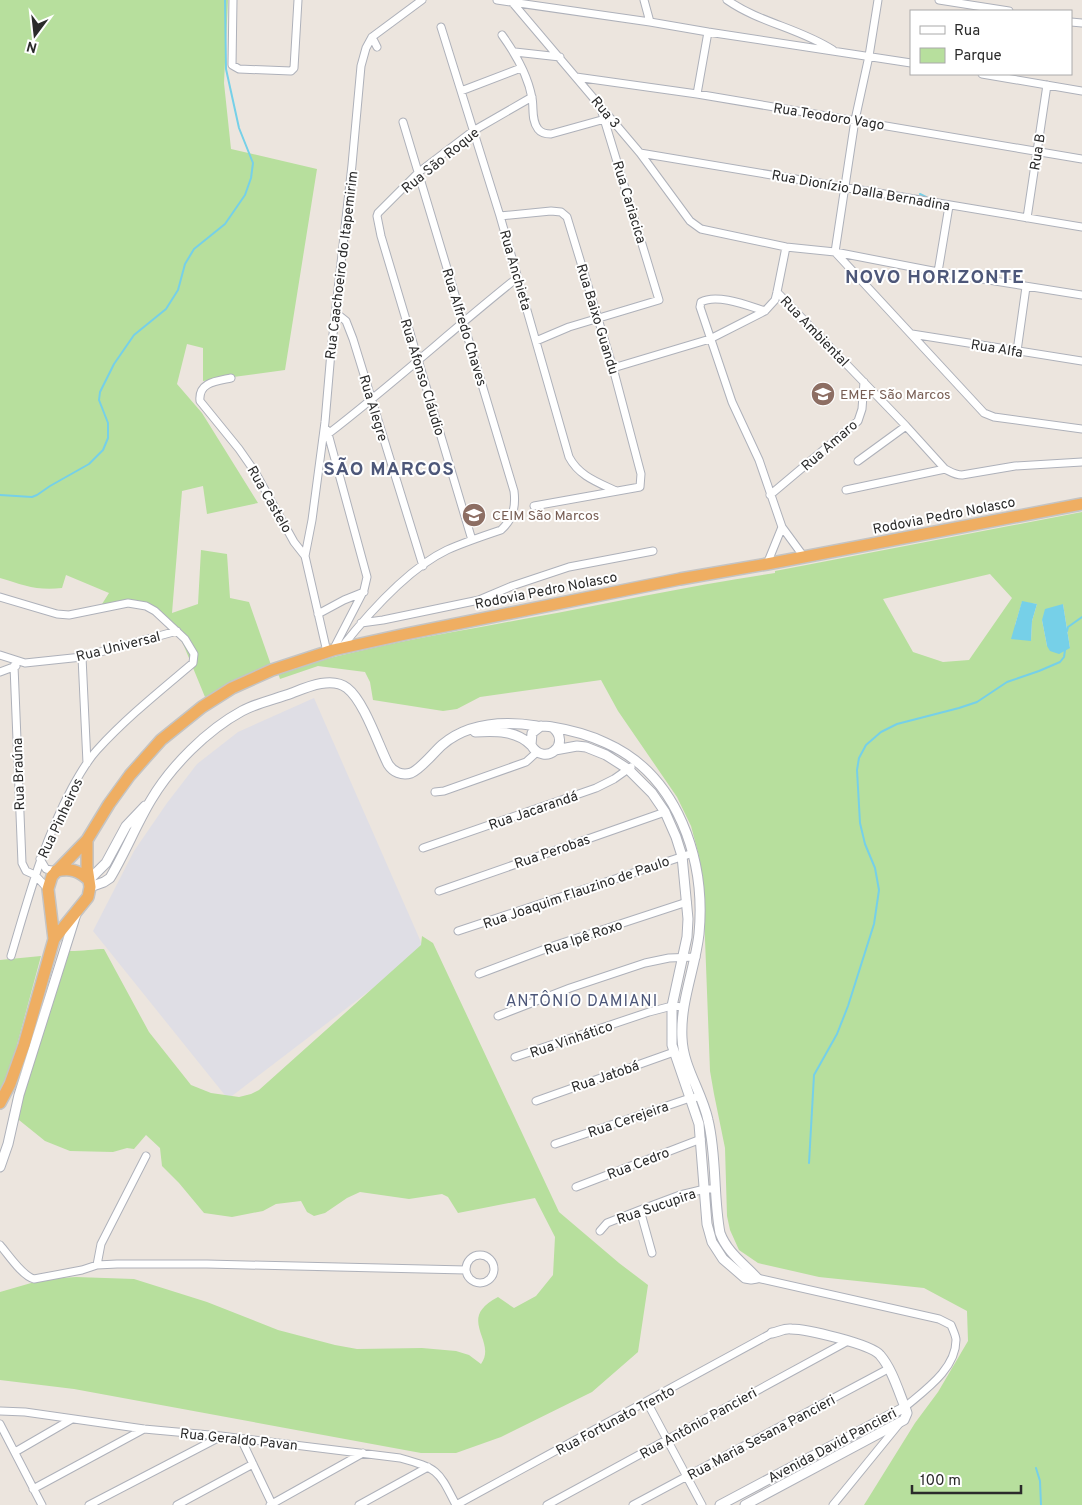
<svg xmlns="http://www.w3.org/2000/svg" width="1082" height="1505" font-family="Overpass,sans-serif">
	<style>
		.industrial { fill: #dfdee5 }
		.green { fill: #b7df9d; fill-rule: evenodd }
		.water { fill: #76d0e8 }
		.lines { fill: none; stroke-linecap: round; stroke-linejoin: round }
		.stream { stroke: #76d0e8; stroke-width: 2 }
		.minor-casing { stroke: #aeb1ba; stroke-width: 9 }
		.tertiary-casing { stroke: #aeb1ba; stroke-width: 11 }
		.trunk-casing { stroke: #c4c4c4; stroke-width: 14 }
		.minor { stroke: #fff; stroke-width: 7 }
		.tertiary { stroke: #fff; stroke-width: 9 }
		.trunk { stroke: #efae62; stroke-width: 11 }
		.labels { text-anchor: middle; stroke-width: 4; stroke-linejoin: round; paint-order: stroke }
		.street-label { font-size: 14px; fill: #2b2b2b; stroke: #fff }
		.education-label { font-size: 14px; fill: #785e54; stroke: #fff; text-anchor: start }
		.quarter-label { font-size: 16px; letter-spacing: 1px; fill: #4d5779; stroke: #fff }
		.district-label { font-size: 19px; font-weight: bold; letter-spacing: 1px; fill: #4d5779; stroke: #fff }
	</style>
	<rect width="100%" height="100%" fill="#ece5de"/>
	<path class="industrial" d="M314 698 424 949 228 1099 93 931 134 851 167 803 197 764 238 732Z"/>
	<path class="green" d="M0 0H228L224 83 231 149 317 169 285 370 203 381V348L187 344 177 384 202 413 258 503 207 514 203 486 182 491 172 613 198 604 201 550 227 554 230 598 249 602 271 665 239 679 205 697 184 646 176 630 154 608 130 600 97 612 109 593 66 575 62 588C37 591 23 585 0 578Z
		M1082 512V1505H864L915 1423 938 1392 968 1341 967 1311 924 1288 819 1277 758 1263 739 1250 730 1230 727 1216 725 1148 714 1094 710 1071 703 886 699 856 691 826 677 797 618 711 601 680 480 697 457 709 443 711 373 700 370 682 365 672 318 666 280 679 278 673C359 647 445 634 529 618 611 603 692 585 775 573V571ZM990 574 1012 598 969 660 943 662 913 652 883 599ZM1022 602 1037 604 1032 621 1031 641 1015 625ZM1063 604 1070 648 1047 646 1042 620Z
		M422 936 433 943 559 1212 619 1263 648 1285 638 1352 592 1392 501 1437 456 1453H421L74 1389 0 1380V1292L45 1279 76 1277 134 1279 207 1302 278 1330 335 1345 357 1349 422 1348 456 1351 469 1355 481 1364C498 1341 455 1319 498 1297L514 1308 536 1296 553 1275 555 1237 535 1198 458 1213 448 1197 442 1194 409 1199 360 1192 347 1198 325 1213 314 1216 307 1212 301 1201 276 1204 263 1211 232 1217 204 1213 179 1183 162 1166 160 1148 146 1135 134 1149 127 1148 113 1152 70 1151 45 1141 14 1116 16 1114 12 1101 24 1071 61 950C69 953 93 949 104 949L149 1032 191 1085 211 1093 239 1097 251 1094 259 1090 421 945Z
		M41 956 13 1060 0 1093V960Z"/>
	<path class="water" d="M1022 601 1037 604 1032 621 1031 641 1011 639Z
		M1063 604 1070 648 1059 654 1050 651 1047 646 1042 620 1045 609Z"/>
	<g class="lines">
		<path class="stream" d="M920 194 926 197
			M0 495 32 497 37 495 50 486 89 464 103 450 108 438V423L99 400 100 392 114 364 134 335 166 309 178 290 185 264 194 249 225 224 245 195 251 178 253 163 239 128 226 69 225 0
			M1067 631 1068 627 1082 617
			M809 1163 814 1075 837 1034 848 1006 874 924 879 890 875 868 865 844 860 823 857 770 859 758 866 745 881 732 897 724 959 708 977 702 1007 682 1039 671 1060 662 1064 657 1065 650
			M1036 1468 1040 1481 1041 1505"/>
		<g class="minor-casing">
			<path id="minor" d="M233 0 232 65 239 69 291 71 294 68 298 0
				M497 0 650 22 708 32 911 63
				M644 0 650 22
				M727 0C760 23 799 28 833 50
				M878 0 869 56 855 120 835 252 984 413 994 417 1082 429
				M939 0 1009 11
				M512 2 640 153 690 221 701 229 786 247 835 252 938 272 1082 295
				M1071 22 1082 23
				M441 27 500 216 569 457C579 476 597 482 616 491
				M502 35C515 53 528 76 532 98 534 108 531 120 538 129 541 133 546 134 551 134L605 119
				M372 37 377 47
				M515 52 560 57
				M982 74 1082 91
				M576 77 697 94 1082 159
				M461 91 521 68
				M697 94 708 32
				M640 153 1082 227
				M500 216 551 211 561 212 567 217 613 368 641 474 640 487 534 506
				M1027 218 1047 85
				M938 272 949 206
				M777 292 906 426 945 469C951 472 955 475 962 475L1015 466 1082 462
				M765 311C749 306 717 293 701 302L700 307 732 402 759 460 782 527 767 564
				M336 313 346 321 353 339 423 566
				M912 334 1082 361
				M536 341 569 327 659 300 601 109
				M1017 351 1026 287
				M613 368 710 339 765 311 775 300 777 292 786 247
				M231 378C217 381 198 382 200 401L239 449 255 472 294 542 305 556 327 652
				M327 430 367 577 364 590 333 650
				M328 434C393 384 453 329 517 278
				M858 461 906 426
				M846 490 945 469
				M770 495 858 421 862 409 864 382
				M782 527 804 557
				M472 540 381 236 377 216 378 213 419 172 473 131 532 97
				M305 556 312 520 325 422 331 352 352 165 361 66 366 48 372 37 422 0
				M0 597 57 614 69 615 128 603 146 606 155 611 185 639 194 654 193 663C160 691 126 718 97 750 87 761 79 775 72 788 43 842 28 899 11 956
				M318 614 344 600 364 592
				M361 623 383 620 479 600 512 586 569 567 653 551
				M341 648C368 614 407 569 447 550 465 542 483 536 501 530 513 519 516 507 514 491L403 122
				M0 655 25 663 82 657 177 631
				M82 657 87 763
				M14 666 22 863 26 871 35 875 48 889
				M0 672 16 666
				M435 792 444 791 526 762 537 752
				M423 848 596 788 614 779 631 767
				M40 859 46 869 56 871
				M439 891 665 812
				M458 931 693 853
				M479 974 556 945 687 902
				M498 1016 570 988 645 963 669 958 696 957
				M515 1057 649 1012 672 1006 684 1007
				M536 1101 674 1052
				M555 1144 690 1098 700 1097
				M576 1187 701 1139
				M640 1210 652 1253
				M600 1231 607 1223 640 1210 680 1195 705 1189H716
				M0 1245C8 1254 22 1276 34 1279L82 1270 97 1265 117 1264H207L466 1270
				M466 1269a14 14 0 1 1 28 0a14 14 0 1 1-28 0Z
				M97 1265 101 1244 146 1156
				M757 1278 939 1319 951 1325C953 1330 956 1336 956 1340 956 1369 925 1390 905 1407
				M647 1402 702 1505
				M0 1411 25 1412 144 1429 221 1436 400 1458C439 1469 438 1470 456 1505
				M0 1424 42 1505
				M241 1439 272 1504
				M15 1452 72 1419
				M33 1489 144 1429
				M89 1505 220 1437
				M177 1505 253 1464
				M270 1505 363 1453
				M359 1505 428 1467
				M456 1505 772 1333
				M547 1505 848 1341
				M633 1505 888 1369
				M833 1505 899 1424"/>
		</g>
		<g class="tertiary-casing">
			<path id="tertiary" d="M552 727C571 730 589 735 606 743 678 775 706 860 699 934 695 969 680 1002 682 1038 683 1067 702 1092 708 1120 717 1157 713 1196 720 1233 727 1252 743 1263 757 1278
				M475 732C495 731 516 730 531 745
				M555 750 577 746 586 747 606 755 628 769 652 793 665 812 676 837 682 856 688 919 687 937 672 1006V1045L699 1124 707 1224 712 1242 723 1259 745 1278 751 1279 757 1278
				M89 880 106 863 126 826 145 806
				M90 887 104 882 110 878C125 853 136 825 151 800 171 766 207 730 242 711 257 703 276 699 292 693 307 687 332 676 347 688 364 701 378 744 388 764 393 772 402 776 411 773 421 769 434 752 442 745 469 722 505 721 537 726 542 726 547 726 552 727 573 743 545 768 531 745L532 733 541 726
				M0 1167 8 1144 19 1095 76 914
				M772 1333C778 1332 785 1328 791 1329 806 1329 871 1344 880 1355 892 1369 898 1390 905 1407
				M720 1505 905 1407 907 1413 904 1420 745 1505"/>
		</g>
		<g class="trunk-casing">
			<path id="trunk" d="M56 871C70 868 78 870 89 880
				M54 939 48 889 52 876 87 840 109 804 130 775 161 740 202 707 232 688 272 670 333 650 406 634 680 579 767 564 1082 504
				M0 1103 10 1084 24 1045 54 939 88 897 90 887 87 867V840"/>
		</g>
		<use href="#minor" class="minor"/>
		<use href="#tertiary" class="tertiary"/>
		<use href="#trunk" class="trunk"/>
	</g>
	<defs>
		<g id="school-disc" transform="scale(1.25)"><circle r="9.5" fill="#8d6e63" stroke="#fff"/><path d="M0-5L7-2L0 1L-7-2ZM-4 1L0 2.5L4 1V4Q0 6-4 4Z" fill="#fff"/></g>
	</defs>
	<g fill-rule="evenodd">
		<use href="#school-disc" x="823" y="394"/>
		<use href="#school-disc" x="474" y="515"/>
	</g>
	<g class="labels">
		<g class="street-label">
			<text transform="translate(606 112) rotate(50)" y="5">Rua 3</text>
			<text transform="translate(829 116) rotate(9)" y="5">Rua Teodoro Vago</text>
			<text transform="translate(1037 152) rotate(-81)" y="5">Rua B</text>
			<text transform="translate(440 160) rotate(-39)" y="5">Rua São Roque</text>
			<text transform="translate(861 190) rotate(10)" y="5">Rua Dionízio Dalla Bernadina</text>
			<text transform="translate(630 202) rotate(73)" y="5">Rua Cariacica</text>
			<text transform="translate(341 265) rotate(-83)" y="5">Rua Caachoeiro do Itapemirim</text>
			<text transform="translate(516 270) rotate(74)" y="5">Rua Anchieta</text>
			<text transform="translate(598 319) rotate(73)" y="5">Rua Baixo Guandu</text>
			<text transform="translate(465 327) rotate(73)" y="5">Rua Alfredo Chaves</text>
			<text transform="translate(815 331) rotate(46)" y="5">Rua Ambiental</text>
			<text transform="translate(997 348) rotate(9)" y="5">Rua Alfa</text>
			<text transform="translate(423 377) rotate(73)" y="5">Rua Afonso Cláudio</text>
			<text transform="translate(374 408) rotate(73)" y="5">Rua Alegre</text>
			<text transform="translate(829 445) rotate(-41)" y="5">Rua Amaro</text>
			<text transform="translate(270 499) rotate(60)" y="5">Rua Castelo</text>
			<text transform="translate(944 515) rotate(-11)" y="5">Rodovia Pedro Nolasco</text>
			<text transform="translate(546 590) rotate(-11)" y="5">Rodovia Pedro Nolasco</text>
			<text transform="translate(118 646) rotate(-14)" y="5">Rua Universal</text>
			<text transform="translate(18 774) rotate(-92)" y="5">Rua Braúna</text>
			<text transform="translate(533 810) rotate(-19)" y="5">Rua Jacarandá</text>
			<text transform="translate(60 818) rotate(-65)" y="5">Rua Pinheiros</text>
			<text transform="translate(552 851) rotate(-19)" y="5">Rua Perobas</text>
			<text transform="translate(576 892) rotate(-19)" y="5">Rua Joaquim Flauzino de Paulo</text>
			<text transform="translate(583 937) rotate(-19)" y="5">Rua Ipê Roxo</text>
			<text transform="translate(571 1039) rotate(-19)" y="5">Rua Vinhático</text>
			<text transform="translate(605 1076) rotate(-19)" y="5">Rua Jatobá</text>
			<text transform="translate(628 1119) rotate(-19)" y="5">Rua Cerejeira</text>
			<text transform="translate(638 1163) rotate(-21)" y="5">Rua Cedro</text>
			<text transform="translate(656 1206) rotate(-19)" y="5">Rua Sucupira</text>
			<text transform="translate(615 1420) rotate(-28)" y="5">Rua Fortunato Trento</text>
			<text transform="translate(698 1423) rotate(-29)" y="5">Rua Antônio Pancieri</text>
			<text transform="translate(761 1437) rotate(-28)" y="5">Rua Maria Sesana Pancieri</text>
			<text transform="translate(239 1439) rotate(6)" y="5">Rua Geraldo Pavan</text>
			<text transform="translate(832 1445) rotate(-28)" y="5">Avenida David Pancieri</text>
		</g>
		<g class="education-label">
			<text x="840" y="399">EMEF São Marcos</text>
			<text x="492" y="520">CEIM São Marcos</text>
		</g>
		<g class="quarter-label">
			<text x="582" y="1006">ANTÔNIO DAMIANI</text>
		</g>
		<g class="district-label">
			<text x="935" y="283">NOVO HORIZONTE</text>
			<text x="389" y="475">SÃO MARCOS</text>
		</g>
	</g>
	<rect x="910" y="10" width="162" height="65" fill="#ffffff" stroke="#aaaaaa"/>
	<rect x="920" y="26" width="25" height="8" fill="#ffffff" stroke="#aaaaaa"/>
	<text x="954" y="35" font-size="15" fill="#2b2b2b">Rua</text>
	<rect x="920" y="48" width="25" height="15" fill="#b7df9d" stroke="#aaaaaa"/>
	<text x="954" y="60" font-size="15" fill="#2b2b2b">Parque</text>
	<g transform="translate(35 35) rotate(195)" stroke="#ffffff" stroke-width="4" paint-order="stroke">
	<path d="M0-4L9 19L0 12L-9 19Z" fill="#2b2b2b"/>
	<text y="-8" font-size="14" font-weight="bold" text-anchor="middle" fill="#2b2b2b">N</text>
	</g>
	<path d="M912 1485v8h109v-8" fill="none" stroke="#2b2b2b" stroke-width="2.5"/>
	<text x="920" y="1485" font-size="15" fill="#2b2b2b" stroke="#ffffff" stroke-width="4" paint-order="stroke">100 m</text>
</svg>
